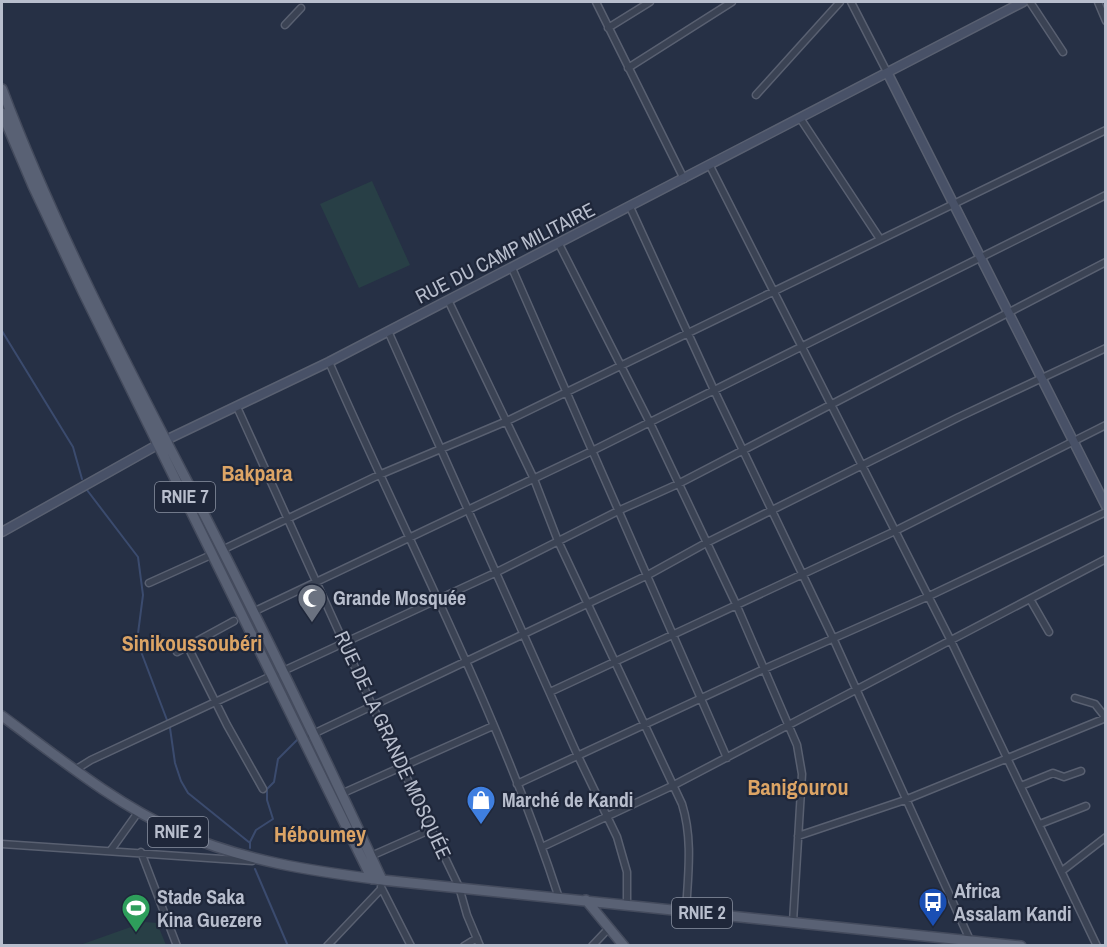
<svg xmlns="http://www.w3.org/2000/svg" width="1107" height="947" font-family="'Archivo Narrow',sans-serif">
	<style>
		.green { fill: #283f46 }
		.lines { fill: none; stroke-linecap: round; stroke-linejoin: round }
		.stream { stroke: #3b4b6e; stroke-width: 2 }
		.street-casing { stroke: #596071; stroke-width: 9 }
		.secondary-casing { stroke: #596071; stroke-width: 11 }
		.primary-casing { stroke: #444b5d; stroke-width: 12 }
		.street { stroke: #3b4354; stroke-width: 6 }
		.secondary { stroke: #485167; stroke-width: 8 }
		.primary { stroke: #596174; stroke-width: 9 }
		.labels { text-anchor: middle; stroke-width: 4.5; stroke-linejoin: round; paint-order: stroke }
		.shield { fill: #1f273a; stroke: #8a91a1; stroke-width: 1.5 }
		.shield-label { font-size: 18px; font-weight: bold; fill: #b8becd }
		.street-label { font-size: 20px; fill: #b8becd; stroke: #1f273a }
		.poi-label { font-size: 20px; font-weight: bold; fill: #b8becd; stroke: #1f273a; text-anchor: start }
		.quarter-label { font-size: 22px; font-weight: bold; fill: #dca465; stroke: #1f273a }
	</style>
	<rect width="100%" height="100%" fill="#263045"/>
	<path class="green" d="M372 181 410 265 359 288 320 204Z
		M145 922 157 923 166 945H80Z"/>
	<g class="lines">
		<path class="stream" d="M2 331 73 447 82 479
			M87 490 138 557 143 595 137 641 170 728 175 763 181 781 188 793 250 843V848
			M250 842 256 830 273 819 267 800V789L274 782 278 759 298 739
			M255 869 288 946"/>
		<g class="street-casing">
			<path id="street" d="M596 2 684 179
				M851 2 888 74
				M1030 2 1063 52
				M1098 2 1106 21
				M285 25 301 8
				M608 28 650 2
				M628 68 732 2
				M756 95 840 2
				M800 118 880 239
				M710 166 951 641 1097 946
				M630 207 714 390 833 638 970 940
				M559 244 649 421 736 604 797 745 802 774 793 922
				M512 268 727 758
				M448 300 534 479 558 541 682 804C693 839 688 875 686 911
				M388 331 577 754 617 837 627 872V905
				M329 362C407 540 499 713 559 898
				M237 407 372 705 459 887 467 915 480 946
				M222 550 379 475 507 421 1106 130
				M149 583 211 555
				M1030 599 1049 632
				M253 612 594 450 1106 195
				M188 647 227 725 263 789
				M177 652 234 621
				M281 672 497 572 620 510 678 484 1106 262
				M550 692 893 532 1106 425
				M1075 698 1095 704 1106 718
				M311 735 648 575 706 543 959 417 1106 348
				M75 770 91 760 271 676
				M517 784 764 669 927 597 1106 512
				M1021 786 1053 773 1064 777 1081 771
				M341 794 493 726
				M1040 824 1086 806
				M798 836 905 800 1106 718
				M2 844 252 861
				M542 847 674 785 1106 559
				M111 850 139 811
				M141 852 177 946
				M371 856 432 829
				M1062 871 1106 837
				M381 887 411 946
				M327 946 381 889
				M464 946 477 938
				M592 946 609 928"/>
		</g>
		<g class="secondary-casing">
			<path id="secondary" d="M888 74 1106 506
				M2 532 166 440 329 362 1023 2"/>
		</g>
		<g class="primary-casing">
			<path id="primary" d="M2 89C57 235 132 375 204 514 266 635 325 757 382 880
				M2 113 33 186 84 294 372 879
				M2 716C58 757 114 803 178 832 243 861 312 871 382 880L1021 946
				M586 900 624 946"/>
		</g>
		<use href="#street" class="street"/>
		<use href="#secondary" class="secondary"/>
		<use href="#primary" class="primary"/>
	</g>
	<defs>
		<g id="mosque-pin" transform="scale(1.5)"><path d="M0 17L-7.5 6A9.5 9.5 0 1 1 7.5 6Z" fill="#6b7280" stroke="#1f273a"/><path d="M3.5-4.9A6 6 0 1 0 3.5 4.9A5 5 0 1 1 3.5-4.9Z" fill="#fff"/></g>
		<g id="shop-pin" transform="scale(1.5)"><path d="M0 17L-7.5 6A9.5 9.5 0 1 1 7.5 6Z" fill="#3f7fe0" stroke="#1f273a"/><path d="M-5-2.5h2.3a2.7 3.5 0 0 1 5.4 0H5L5.5 6h-11ZM-1.5-2.5h3a1.5 2.3 0 0 0-3 0Z" fill="#fff"/></g>
		<g id="bus-pin" transform="scale(1.5)"><path d="M0 17L-7.5 6A9.5 9.5 0 1 1 7.5 6Z" fill="#1a4fb4" stroke="#1f273a"/><path d="M-5-6H5V4H4V6H2V4H-2V6H-4V4H-5ZM-3.5-4V0h7V-4ZM-3.5 1.2v1.5H-2V1.2ZM2 1.2v1.5H3.5V1.2Z" fill="#fff"/></g>
		<g id="stadium-pin" transform="scale(1.5)"><path d="M0 17L-7.5 6A9.5 9.5 0 1 1 7.5 6Z" fill="#2e9e5b" stroke="#1f273a"/><path d="M0-5a6.5 5 0 1 0 0 10a6.5 5 0 1 0 0-10ZM-3.5-1.8h7v3.6h-7Z" fill="#fff"/></g>
	</defs>
	<g fill-rule="evenodd">
		<use href="#mosque-pin" x="312" y="598"/>
		<use href="#shop-pin" x="481" y="800"/>
		<use href="#bus-pin" x="933" y="902"/>
		<use href="#stadium-pin" x="136" y="908"/>
	</g>
	<g class="labels">
		<g class="shield">
			<rect x="155" y="482" width="60" height="30" rx="4.5"/>
			<rect x="148" y="817" width="60" height="30" rx="4.5"/>
			<rect x="672" y="898" width="60" height="30" rx="4.5"/>
		</g>
		<g class="shield-label">
			<text x="185" y="503">RNIE 7</text>
			<text x="178" y="838">RNIE 2</text>
			<text x="702" y="919">RNIE 2</text>
		</g>
		<g class="street-label">
			<text transform="translate(505 253) rotate(-27)" y="7">RUE DU CAMP MILITAIRE</text>
			<text transform="translate(393 745) rotate(65)" y="7">RUE DE LA GRANDE MOSQUÉE</text>
		</g>
		<g class="poi-label">
			<text x="333" y="605">Grande Mosquée</text>
			<text x="502" y="807">Marché de Kandi</text>
			<text x="954" y="898">Africa<tspan x="954" dy="23">Assalam Kandi</tspan></text>
			<text x="157" y="904">Stade Saka<tspan x="157" dy="23">Kina Guezere</tspan></text>
		</g>
		<g class="quarter-label">
			<text x="257" y="481">Bakpara</text>
			<text x="192" y="651">Sinikoussoubéri</text>
			<text x="798" y="795">Banigourou</text>
			<text x="320" y="842">Héboumey</text>
		</g>
	</g>
	<rect width="1107" height="947" fill="none" stroke="#b8becd" stroke-width="6"/>
</svg>
